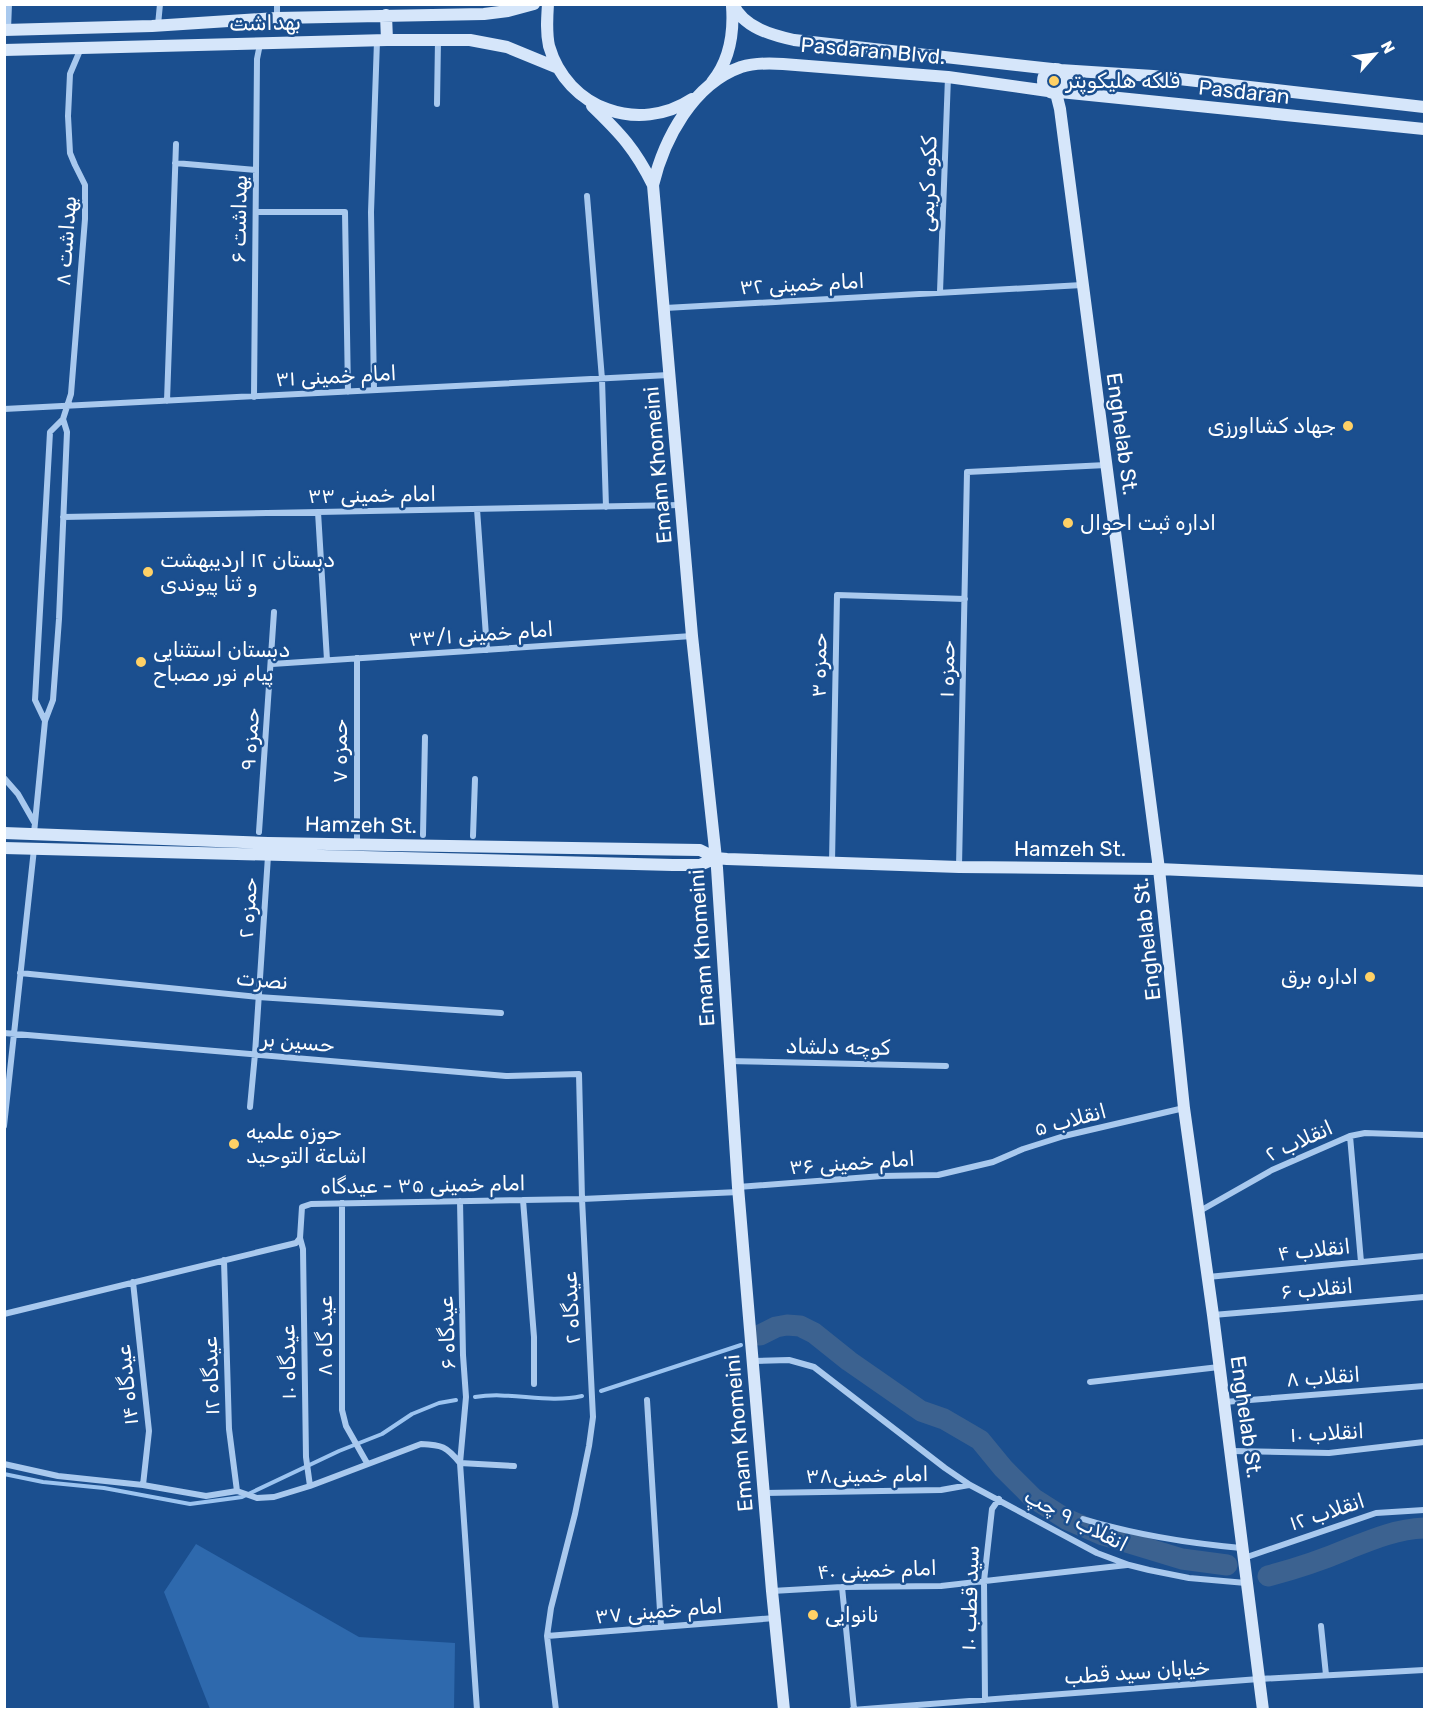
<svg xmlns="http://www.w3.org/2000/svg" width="1429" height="1714" font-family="Rubik,'Noto Sans Arabic',sans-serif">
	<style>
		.green { fill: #2e69ad }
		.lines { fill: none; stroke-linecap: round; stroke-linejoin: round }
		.stream { stroke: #9cc4f0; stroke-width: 4 }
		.river { stroke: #3c6290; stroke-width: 21 }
		.street { stroke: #a9c9ee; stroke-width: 6 }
		.secondary { stroke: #d6e6fa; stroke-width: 12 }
		.poi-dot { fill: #ffd166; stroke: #1b4f8f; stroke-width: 2 }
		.labels { text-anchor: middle; stroke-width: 5; stroke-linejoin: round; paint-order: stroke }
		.street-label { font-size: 21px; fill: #fff; stroke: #1b4f8f }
		.poi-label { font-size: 21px; fill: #fff; stroke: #1b4f8f; text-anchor: start }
	</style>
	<rect width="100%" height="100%" fill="#1b4f8f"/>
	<path class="green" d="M196 1544 359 1637 455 1643 454 1709H210L164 1592Z"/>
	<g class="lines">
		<path class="stream" d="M601 1391 741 1345
			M475 1397C511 1391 546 1404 582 1396
			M4 1474 43 1482 104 1488 190 1504 235 1498 242 1497 339 1451 382 1434 412 1414 439 1403 456 1400"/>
		<path class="river" d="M760 1335 776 1327 787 1325 800 1326 814 1333 849 1361 921 1411 944 1419 980 1440 1003 1468 1033 1498 1066 1519 1103 1535 1182 1559 1227 1565
			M1268 1576C1295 1569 1322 1560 1348 1549 1373 1539 1397 1529 1424 1528"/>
		<path class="street" d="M277 18V4
			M158 25 160 4
			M8 30 9 4
			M437 104 438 40
			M175 163 256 170
			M587 196 602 379 606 507
			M256 212H345L348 392
			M940 292 948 77
			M665 308 1082 285
			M374 390 371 212 377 41
			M254 397 257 59 260 44
			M167 401 176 144
			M4 409 669 375
			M477 509 487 650
			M318 512 327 660
			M63 517 681 505
			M272 664 692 636
			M45 721 35 700 50 432 63 419 71 394 85 219V185L75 165 70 153 68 116 70 74 81 48
			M4 778 18 794 34 822
			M259 832 274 612
			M34 833 45 721 53 700 59 619 67 432 63 419
			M423 835 425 737
			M473 836 475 779
			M357 844V658
			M832 862 837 595 965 599
			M959 867 967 472 1106 465
			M20 973 258 997 501 1013
			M4 1033 506 1076 579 1074 582 1199 593 1417 589 1446 575 1514 551 1608 547 1636 556 1710
			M728 1061 946 1066
			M250 1107 255 1054 268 856
			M4 1126 34 849
			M1350 1136 1361 1262
			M738 1187 882 1176 938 1175 993 1162 1023 1149 1064 1136 1184 1108
			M523 1200 534 1337V1384
			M460 1201 463 1355 466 1397 460 1463 477 1710
			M342 1203V1410L346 1426 367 1463
			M1198 1212 1272 1170 1350 1136 1365 1133 1424 1135
			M300 1238 303 1249 306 1457 310 1486
			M224 1260 229 1429 237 1491
			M1208 1277 1424 1256
			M133 1282 149 1431 143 1485
			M4 1314 296 1243 300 1238 302 1207 311 1204 582 1199 739 1192
			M1213 1315 1424 1297
			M753 1361 789 1360 814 1367 945 1468 970 1485 1097 1553 1129 1565 1149 1570 1189 1578 1246 1583
			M1090 1382 1219 1367
			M647 1400 661 1627
			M1224 1402 1424 1386
			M1231 1451 1329 1453 1424 1442
			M4 1464 58 1476 143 1485 206 1496 237 1491 257 1498 274 1497 310 1486 421 1444C442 1445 446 1446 460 1463L514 1466
			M764 1493 941 1490 969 1485
			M1083 1519C1136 1535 1186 1543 1241 1548
			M1244 1558 1376 1513 1424 1510
			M842 1587 854 1709
			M772 1591 842 1587 941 1586 1127 1565
			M1321 1626 1326 1675
			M547 1636 775 1618
			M985 1700 984 1581 992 1509 999 1499
			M852 1710 1259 1679 1424 1670"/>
		<path class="secondary" d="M548 4C547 19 546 32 549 46 567 109 639 134 692 99
			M733 4C743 27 771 35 794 40L1052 69
			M386 15 387 40
			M4 30 152 26 277 18 484 14 508 11 534 4
			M4 50 387 40H470L507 47 558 68
			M1043 81a12 12 0 1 1 24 0a12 12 0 1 1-24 0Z
			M1060 70 1153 76 1424 107
			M712 82C730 60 734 33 732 6
			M1060 92 1424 129
			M1056 93 1060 109 1159 869 1184 1108 1213 1315 1263 1710
			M592 106C621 134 635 149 653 185
			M4 833 268 843 700 850 716 858 727 859 959 867 1159 869 1424 881
			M4 848 673 865H700L716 858
			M784 1710 772 1591 738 1187 717 868 692 636 653 185C664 139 693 84 741 67 754 63 769 63 783 64L948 77 1048 91"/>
	</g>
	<g class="poi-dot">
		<circle cx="1054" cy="81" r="6"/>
		<circle cx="1348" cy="426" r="6"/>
		<circle cx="1068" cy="523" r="6"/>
		<circle cx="148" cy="572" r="6"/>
		<circle cx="141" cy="662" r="6"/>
		<circle cx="1370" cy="977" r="6"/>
		<circle cx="234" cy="1144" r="6"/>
		<circle cx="813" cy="1615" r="6"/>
	</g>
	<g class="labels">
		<g class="street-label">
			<text transform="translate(265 23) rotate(-1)" y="7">بهداشت</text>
			<text transform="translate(873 51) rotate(5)" y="7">Pasdaran Blvd.</text>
			<text transform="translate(1244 92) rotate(6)" y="7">Pasdaran</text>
			<text transform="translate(928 184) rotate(-88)" y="7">ککوه کریمی</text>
			<text transform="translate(239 219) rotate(-89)" y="7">بهداشت ۶</text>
			<text transform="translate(66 241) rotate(-86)" y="7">بهداشت ۸</text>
			<text transform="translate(802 284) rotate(-3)" y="7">امام خمینی ۳۲</text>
			<text transform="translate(336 376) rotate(-3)" y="7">امام خمینی ۳۱</text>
			<text transform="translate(1122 434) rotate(82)" y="7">Enghelab St.</text>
			<text transform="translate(658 465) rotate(-95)" y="7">Emam Khomeini</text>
			<text transform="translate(372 495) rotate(-1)" y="7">امام خمینی ۳۳</text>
			<text transform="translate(481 634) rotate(-4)" y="7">امام خمینی ۳۳/۱</text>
			<text transform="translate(819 665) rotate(-89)" y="7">حمزه ۳</text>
			<text transform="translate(947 669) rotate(-89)" y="7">حمزه ۱</text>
			<text transform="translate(250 739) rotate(-86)" y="7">حمزه ۹</text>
			<text transform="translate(340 751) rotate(-90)" y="7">حمزه ۷</text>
			<text transform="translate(361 825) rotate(1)" y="7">Hamzeh St.</text>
			<text x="1070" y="856">Hamzeh St.</text>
			<text transform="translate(248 908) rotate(-86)" y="7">حمزه ۲</text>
			<text transform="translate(1147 939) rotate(-96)" y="7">Enghelab St.</text>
			<text transform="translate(702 948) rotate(-94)" y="7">Emam Khomeini</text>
			<text transform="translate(262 980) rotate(5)" y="7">نصرت</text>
			<text transform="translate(298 1042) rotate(5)" y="7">حسین بر</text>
			<text transform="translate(838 1047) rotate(1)" y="7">کوچه دلشاد</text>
			<text transform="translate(1070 1120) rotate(-15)" y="7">انقلاب ۵</text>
			<text transform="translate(1299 1141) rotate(-24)" y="7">انقلاب ۲</text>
			<text transform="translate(852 1163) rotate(-4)" y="7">امام خمینی ۳۶</text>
			<text transform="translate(423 1185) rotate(-1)" y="7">امام خمینی ۳۵ - عیدگاه</text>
			<text transform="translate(1314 1250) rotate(-6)" y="7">انقلاب ۴</text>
			<text transform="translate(1317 1289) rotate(-5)" y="7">انقلاب ۶</text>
			<text transform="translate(571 1308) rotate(-93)" y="7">عیدگاه ۲</text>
			<text transform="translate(447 1333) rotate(-92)" y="7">عیدگاه ۶</text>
			<text transform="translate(325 1336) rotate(-90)" y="7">عید گاه ۸</text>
			<text transform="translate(288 1362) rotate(-91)" y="7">عیدگاه ۱۰</text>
			<text transform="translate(211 1376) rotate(-92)" y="7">عیدگاه ۱۲</text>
			<text transform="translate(1323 1377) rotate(-4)" y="7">انقلاب ۸</text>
			<text transform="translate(127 1385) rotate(-96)" y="7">عیدگاه ۱۴</text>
			<text transform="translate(1246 1417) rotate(82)" y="7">Enghelab St.</text>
			<text transform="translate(739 1433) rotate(-95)" y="7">Emam Khomeini</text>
			<text transform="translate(1327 1433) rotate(-3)" y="7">انقلاب ۱۰</text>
			<text transform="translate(867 1475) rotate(-1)" y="7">امام خمینی۳۸</text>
			<text transform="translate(1327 1512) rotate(-18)" y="7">انقلاب ۱۲</text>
			<text transform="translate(1076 1520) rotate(27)" y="7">انقلاب ۹ چپ</text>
			<text transform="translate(877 1570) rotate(-2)" y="7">امام خمینی ۴۰</text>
			<text transform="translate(970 1598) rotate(-88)" y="7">سید قطب ۱۰</text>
			<text transform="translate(659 1611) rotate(-5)" y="7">امام خمینی ۳۷</text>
			<text transform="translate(1137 1672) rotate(-4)" y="7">خیابان سید قطب</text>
		</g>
		<g class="poi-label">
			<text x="1066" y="88">فلکه هلیکوپتر</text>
			<text x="1336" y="433" text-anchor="end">جهاد کشااورزی</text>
			<text x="1080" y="530">اداره ثبت احوال</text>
			<text x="160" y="567">دبستان ۱۲ اردیبهشت<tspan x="160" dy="24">و ثنا پیوندی</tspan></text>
			<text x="153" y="657">دبستان استثنایی<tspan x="153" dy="24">پیام نور مصباح</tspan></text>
			<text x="1358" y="984" text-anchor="end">اداره برق</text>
			<text x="246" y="1139">حوزه علمیه<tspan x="246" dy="24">اشاعة التوحید</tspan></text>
			<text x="825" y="1622">نانوایی</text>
		</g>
	</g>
	<rect width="1429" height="1714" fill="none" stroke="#ffffff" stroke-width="12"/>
	<g transform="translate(1375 54) rotate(62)" stroke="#1b4f8f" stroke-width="4.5" paint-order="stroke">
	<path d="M0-4.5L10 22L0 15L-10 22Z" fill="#ffffff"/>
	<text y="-9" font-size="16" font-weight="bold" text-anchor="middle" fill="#ffffff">N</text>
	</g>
</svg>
